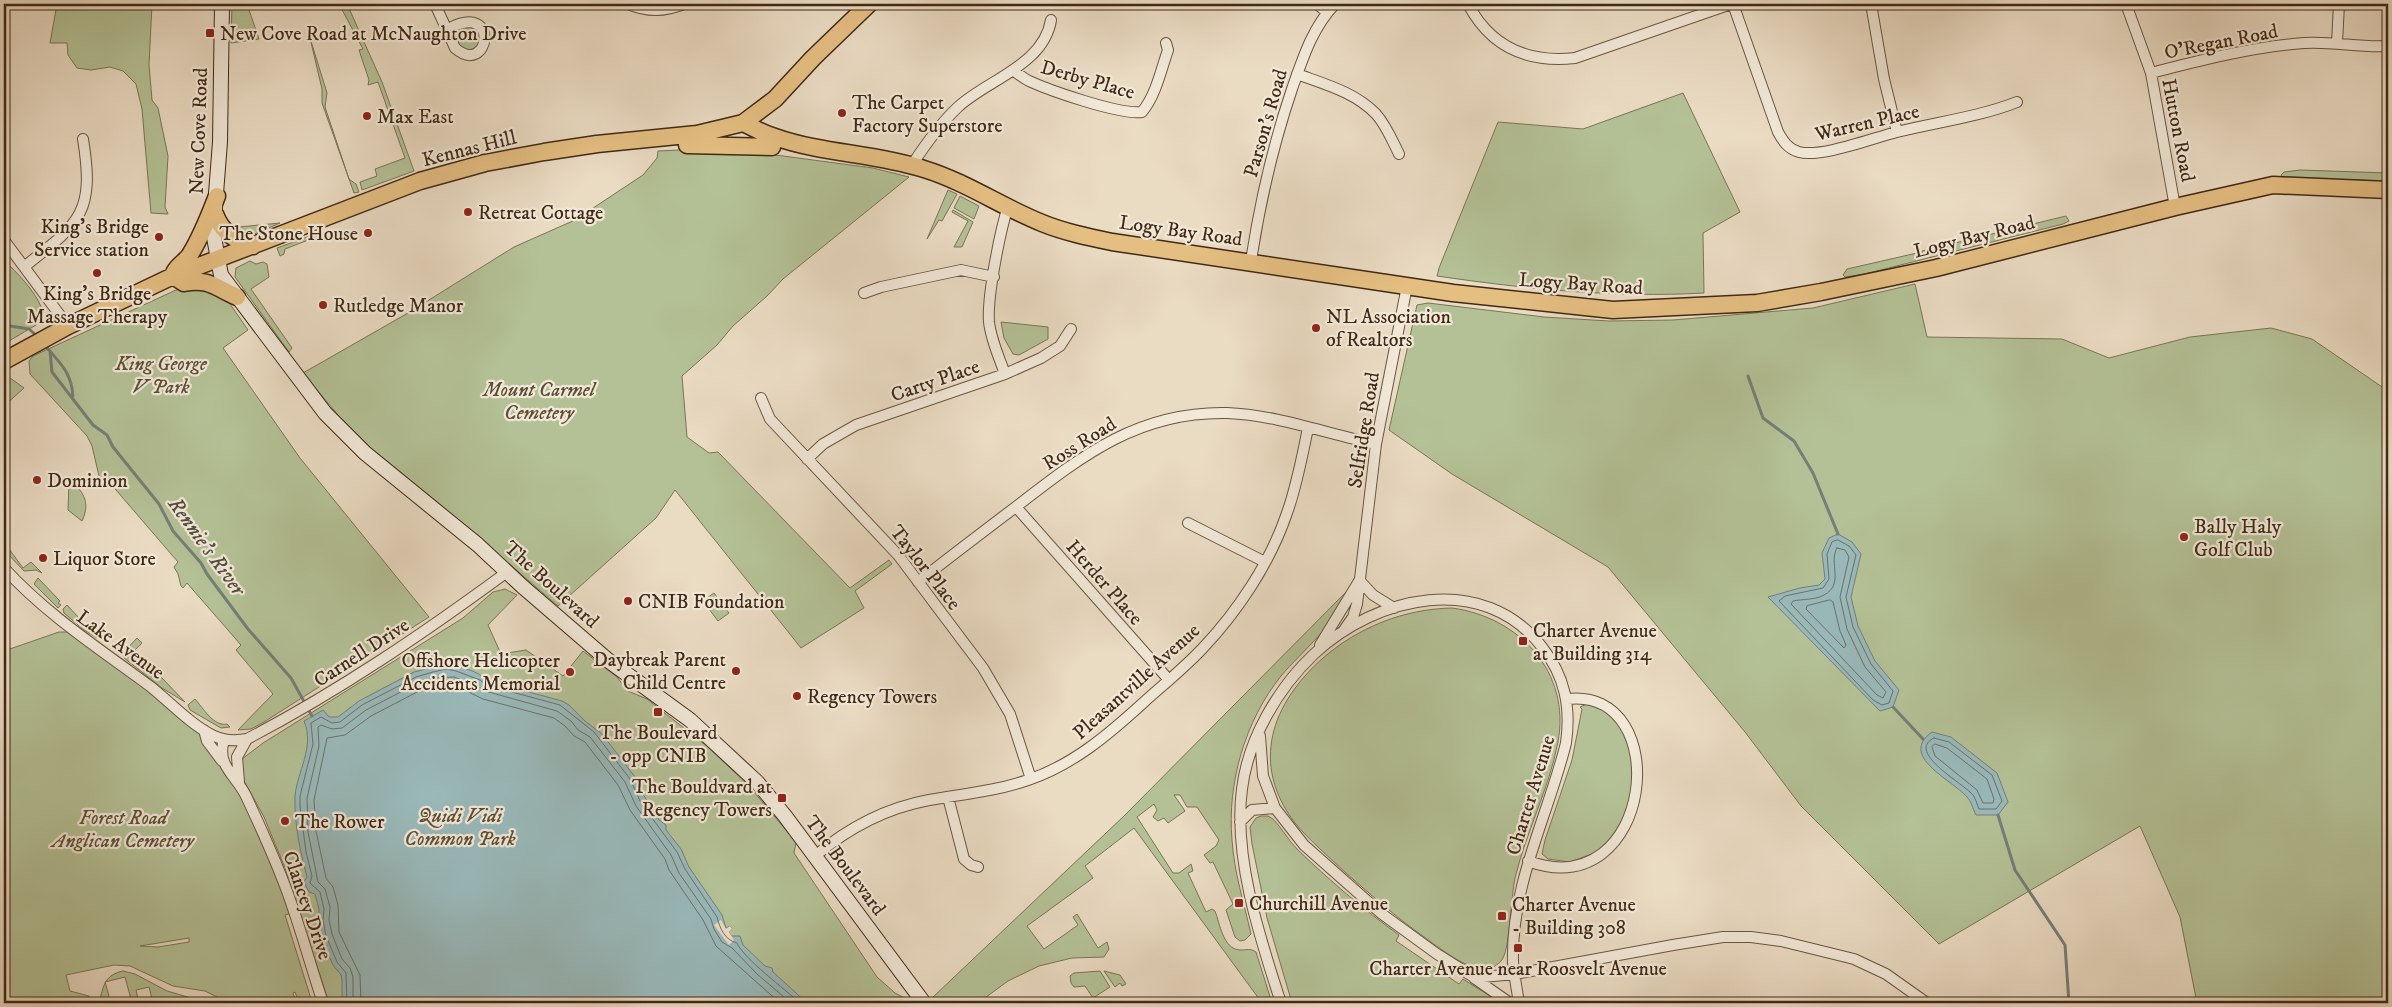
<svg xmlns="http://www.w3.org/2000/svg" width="2392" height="1007" font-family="'IM FELL DW Pica',serif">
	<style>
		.green { fill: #b4c196; stroke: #7a7556; fill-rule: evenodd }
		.water { fill: #99b9ba; stroke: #757f78 }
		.pier { fill: #eadbc3 }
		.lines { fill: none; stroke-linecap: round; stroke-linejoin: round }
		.shore { stroke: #6c7168; stroke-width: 1 }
		.stream { stroke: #757f78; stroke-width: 3 }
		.street-casing { stroke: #6a5640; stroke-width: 12 }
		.secondary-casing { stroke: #402915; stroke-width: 16 }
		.primary-casing { stroke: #402915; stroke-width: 19 }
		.street { stroke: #f1e8d8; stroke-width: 10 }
		.secondary { stroke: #f1e8d8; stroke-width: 14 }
		.primary { stroke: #e5be82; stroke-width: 16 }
		.poi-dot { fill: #8f2418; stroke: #f1e8d8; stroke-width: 2 }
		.labels { text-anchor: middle; stroke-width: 4.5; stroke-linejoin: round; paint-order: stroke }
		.poi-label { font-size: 20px; fill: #402915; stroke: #f1e8d8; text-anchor: start }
		.street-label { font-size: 20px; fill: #402915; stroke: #f1e8d8 }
		.park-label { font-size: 20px; font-style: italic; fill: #5d4f35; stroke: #f1e8d8 }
		.water-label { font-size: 21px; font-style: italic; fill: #564d3e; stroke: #f1e8d8 }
	</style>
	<rect width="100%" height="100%" fill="#eadbc3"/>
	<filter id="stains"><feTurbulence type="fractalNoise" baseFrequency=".004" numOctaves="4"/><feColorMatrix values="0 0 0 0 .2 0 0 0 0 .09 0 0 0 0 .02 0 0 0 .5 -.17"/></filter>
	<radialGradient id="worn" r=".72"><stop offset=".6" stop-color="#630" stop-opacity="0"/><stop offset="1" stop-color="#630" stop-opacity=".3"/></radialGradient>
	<path class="green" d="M57 4H152L149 65 152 100 158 108 168 156 165 207 168 214 151 213 142 109 136 84 123 71 110 67 91 70 77 68 68 55 67 43H50Z
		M232 4H247L259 39 231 43Z
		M339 4H347L382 82 414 171 362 190 360 182 377 176 375 169 405 158 378 82 368 85 369 80 359 50 363 49Z
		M456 38a12 12 0 1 1 24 0a12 12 0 1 1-24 0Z
		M310 38 327 93 325 107 349 179 356 184 359 192 354 193 322 103V89Z
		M1683 93 1740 212 1703 233 1704 293C1614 298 1526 289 1437 276L1439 268 1498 122 1583 129Z
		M723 148 873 168 909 177 783 279 767 296 733 326 717 345 682 376 687 437 709 453 718 452 850 588 889 560 892 564 855 591 864 608 801 648 675 490 656 518 558 606 442 506 371 448 338 415 303 373 408 313 514 247 575 220 643 175 657 158 658 151Z
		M2300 170 2388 173V181L2283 178 2281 175 2284 172Z
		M948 190 957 194 942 221 939 220 927 239Z
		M960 196 979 206 974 219 954 208Z
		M953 210 973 222 962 247H954L968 221 952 212Z
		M2066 216 2069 221 2063 224 1865 274 1845 277 1843 275 1847 269 1917 253 1918 255 1922 254V251Z
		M280 223 248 237 229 228Z
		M318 233 321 235 285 249 284 254 280 256 277 248Z
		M250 261 256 264 263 262 267 264 269 277 251 289 292 348 289 352 235 277 236 268Z
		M4 264 9 265C23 279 39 296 44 315L41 322 4 344Z
		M1915 284 1927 337 2062 339 2109 358 2190 337 2271 328 2312 339 2388 391V1003H2197L2180 917 2140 826 1939 944 1801 806 1745 732 1608 567 1452 474 1389 430 1417 305 1428 303 1544 317 1609 321 1673 320 1813 308Z
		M191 287 219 294 230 304 248 330 223 348 300 458 429 617 264 722 251 729 238 730 273 694 236 650 241 645 187 583 183 588 181 586 178 574 174 567 178 562 110 483 102 489 92 446 87 436 30 374 29 361 33 356 176 290Z
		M1001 322 1048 327V339L1019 355 1013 354 1004 338Z
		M6 375 24 388 4 406V376Z
		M71 481C85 493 90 504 82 521L68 510 69 483Z
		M4 542 23 568 31 562 42 573 36 570 24 571 6 552Z
		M38 578 60 601 58 603 61 605 58 608 34 584Z
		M505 589 517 595 488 625 501 654 526 650 563 676 583 651 617 677 628 691 647 699 708 747 748 785 796 842 794 853 877 977 895 993 914 1003H323L328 1000 285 868 264 817 242 777V759L263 743 463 618 493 592Z
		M1346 592C1337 624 1302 651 1281 676 1245 721 1227 783 1232 840 1234 872 1244 903 1251 934L1245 940 1240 941 1235 937 1226 910 1233 904 1213 862 1210 863 1204 855 1216 846 1219 840 1197 807H1187L1180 795H1174L1185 811 1168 823 1164 818 1158 821 1153 817 1157 810 1154 804 1137 817 1173 873H1179L1191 864 1193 871 1188 873 1206 912 1212 909 1215 911C1220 924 1223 949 1240 950 1247 950 1250 948 1256 952L1272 1003H1262L1134 828 1085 866 1093 878 1027 926 1044 949 1078 925 1073 917 1077 914 1098 948 1107 942 1109 949 1104 957 1072 958 1039 966 1008 981 978 1003H936L932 998 1125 815Z
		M714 593 729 613 718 621 703 601Z
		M67 605 94 634 99 629 104 633 97 638 84 630 64 613 63 609Z
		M1452 608C1519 617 1571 672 1558 742 1549 789 1526 832 1515 878 1511 897 1510 944 1503 958 1500 964 1493 968 1487 969 1467 972 1432 942 1416 931 1391 913 1369 893 1346 873 1329 857 1310 841 1295 823 1250 764 1271 704 1323 658 1359 627 1404 609 1452 608Z
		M59 632H74L204 730 233 777 295 912 285 915 311 999 299 1003 295 992 293 993 296 1003H229L205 991 173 986 130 966 114 965 66 975 70 991 89 996 88 1003H4V651ZM189 938V942L158 947 140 946Z
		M137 638 142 643 135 650 185 702 162 688 124 658V652Z
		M195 699C203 708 214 727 227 724L230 727 221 728 190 710 188 705Z
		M1587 704 1604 710 1619 723 1629 747 1632 762V795L1623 822 1600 851 1570 862 1548 859 1542 854 1545 840 1572 760 1582 709 1580 707Z
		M1261 816H1268L1273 819C1282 828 1288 840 1297 849 1329 880 1363 909 1399 935L1396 941 1459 984 1463 979 1501 1003H1292L1267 918 1252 844 1250 827 1256 818Z
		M123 971 135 974 167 991 198 1000 188 1003H153L149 987 136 990 139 1003H132L125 977 105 982 109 996 108 998 100 999C104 983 106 975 123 971Z
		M1100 971 1110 987 1093 998 1085 986 1074 987 1071 983 1070 976 1074 973Z
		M1104 971 1120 975 1126 984 1122 986 1120 983 1115 987Z"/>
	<path class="water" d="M1838 534 1852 542 1861 554 1851 597 1858 626 1875 661 1899 690 1893 707 1880 711 1768 597 1800 588 1819 585 1825 579 1822 553 1829 538Z
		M446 664C459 666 479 671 488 681L562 701 569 705 585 721 602 734 635 777 642 793 657 815 659 820 666 825V830L681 849 689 867 722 915 726 928 730 926 732 929 729 932 731 936H740L743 945 765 966 772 968 773 972 807 1003H342V980L341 975 333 965 321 938 318 921 319 909 315 894 309 892 304 882 307 877C300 851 294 823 295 796 297 772 315 747 304 721L323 710 329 717H338L359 701 414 672Z
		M1932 732 1951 737 1997 773 2008 802 1998 815H1976C1973 809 1971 801 1967 797 1951 779 1898 756 1932 732Z"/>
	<path class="pier" d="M721 920 726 929 730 926 732 929 729 932 734 940 729 945 714 925Z"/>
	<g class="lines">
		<path class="shore" d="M1838 540 1849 546 1856 555 1846 597 1853 627 1871 664 1893 691 1889 703 1882 705 1873 700 1779 601 1785 596 1823 588 1829 579 1827 554 1832 542Z
			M1837 548 1845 550 1849 557 1840 597 1847 629 1865 667 1886 692 1883 698 1877 695 1791 604 1793 601C1802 599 1816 600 1824 595 1845 584 1828 563 1837 548Z
			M1830 600 1833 602 1840 631 1846 645 1844 648 1806 609 1807 606Z
			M1934 738 1949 742 1992 775 2002 801 1996 809H1979C1977 805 1976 799 1973 795 1963 783 1905 752 1934 738Z
			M1935 744 1947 748 1987 779 1994 799 1993 803H1983L1977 790 1935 756 1932 747Z
			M347 1003 346 973 337 962 326 936 323 920 324 909 320 892 310 883 312 876 306 852 300 806V796L313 744 311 723 321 717 332 723 340 722 362 705 416 677 433 672 446 669 456 671 480 680 486 685 560 705 594 732 630 779 641 803 677 852 685 869 717 917C720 929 725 940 737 943 743 958 786 990 800 1003
			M353 1003V977L350 968 342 959 332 934 329 920 330 907 325 889 318 882 308 832 307 798 319 746 318 727 321 725 332 729 342 728 366 710 418 683 434 678 454 677 477 686 485 691 557 711 571 721 578 730 590 737 625 782 636 806 671 855 679 873 711 919 714 929 722 942 732 948 757 974 791 1003
			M361 1003 360 975 339 932 338 905 333 887 326 878 316 831 314 800 327 738 345 735 371 716 421 690 435 685 452 684 483 699 554 718 565 726 574 736 585 742 618 785 630 810 665 859 669 870 703 920 716 946 780 1003"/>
		<path class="stream" d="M4 325 29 329 38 337
			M44 344C59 363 71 370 73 396
			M50 351 52 372 93 425 107 435 113 447 159 504 173 531 201 563 207 574 248 629 291 678 312 716
			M1748 376 1763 418 1794 441 1813 473 1838 534
			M1893 707 1923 739
			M1998 815 2015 870 2065 945 2069 1003"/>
		<g class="street-casing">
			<path id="street" d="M435 4 455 48C489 78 502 0 448 29
				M628 4C646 12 665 12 684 4
				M1317 4 1327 12
				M1468 4C1491 48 1528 63 1575 58L1731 4
				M1733 4 1778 132C1783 141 1788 149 1799 152 1821 158 1873 138 1897 132 1937 122 1979 117 2017 102
				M1871 4 1884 79 1897 132
				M2126 4 2151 73 2175 207
				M2337 43 2339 4
				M1013 70C1018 74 1023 78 1029 81 1051 91 1120 115 1142 112 1156 95 1161 70 1168 50L1166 43
				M2151 73C2201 60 2252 47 2304 43 2333 41 2360 48 2388 46
				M1297 74C1324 84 1355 92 1376 114 1386 125 1392 140 1399 154
				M912 165C925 145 940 124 958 107 987 80 1044 65 1051 20
				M4 240 68 326
				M1251 261C1260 202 1273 145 1292 89 1303 58 1312 28 1335 4
				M25 266C80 223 95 213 83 139
				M864 293 881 287 961 270 994 277
				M1005 374C999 357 991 340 989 322 987 296 1000 232 1008 206
				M761 398 770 419 898 555 983 668 1010 714 1031 779
				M807 459 823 444 856 425 1005 374 1041 358 1060 346 1071 329
				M1016 507 1169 680
				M1188 523 1265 562
				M4 568C47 615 100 649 151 687 171 703 191 725 214 736 225 741 236 741 247 739 339 691 424 633 507 572
				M1360 581 1373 595 1394 608
				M918 582C951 556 984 531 1017 506 1083 455 1139 411 1227 413 1278 415 1327 434 1376 444
				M1344 630 1353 617 1357 604 1376 444 1407 286
				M1320 645 1359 581
				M204 730 207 741 222 761
				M1260 736 1263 776 1275 808 1304 845 1382 914 1437 954 1472 976 1483 977 1515 974 1673 945 1723 937H1751L1781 941 1854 959 1886 974 1927 1003
				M224 740C216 766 236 775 246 796 261 828 276 861 288 894 301 930 311 967 323 1003
				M239 782 237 757 247 739
				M948 797 964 859 971 865 978 867
				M1240 822 1252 810 1275 808
				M815 856C848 828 886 808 929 800 963 794 996 791 1028 780 1073 765 1109 734 1143 703 1163 685 1184 668 1202 649 1238 611 1270 563 1287 513 1297 485 1302 457 1308 428
				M1528 861C1654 907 1676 686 1567 699
				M1474 978 1510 1003
				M1281 1003C1260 938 1233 857 1242 789 1248 739 1278 688 1314 654 1376 596 1483 571 1542 647 1565 676 1571 707 1566 743 1548 816 1511 884 1513 962 1514 975 1517 990 1519 1003"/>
		</g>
		<g class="secondary-casing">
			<path id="secondary" d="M222 4 220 142 213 232 221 275 325 413 365 453 478 545 523 587 609 661 690 720 757 782 785 816 924 1003"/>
		</g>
		<g class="primary-casing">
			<path id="primary" d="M743 123C754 128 764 134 775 137 823 154 875 153 924 169 966 182 1002 207 1042 223 1064 232 1088 237 1112 242L1453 293 1613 310 1757 303 1821 292 1936 268 2175 207 2273 185 2388 190
				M687 145 772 147
				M215 214C222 233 235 240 253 246
				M174 273C176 266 187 261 191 253 202 235 209 216 217 196
				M173 276 184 283C209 278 216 288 237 297
				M4 361 68 326 173 276 420 181 485 163 544 152 597 144 697 134 743 123 775 99 813 58 869 4"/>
		</g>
		<use href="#street" class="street"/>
		<use href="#secondary" class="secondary"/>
		<use href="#primary" class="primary"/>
	</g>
	<g class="poi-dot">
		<rect x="205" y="28" width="10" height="10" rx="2.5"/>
		<circle cx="842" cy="113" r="5"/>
		<circle cx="367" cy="116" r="5"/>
		<circle cx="468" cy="212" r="5"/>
		<circle cx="368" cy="233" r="5"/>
		<circle cx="159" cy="237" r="5"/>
		<circle cx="97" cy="273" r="5"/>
		<circle cx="323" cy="305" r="5"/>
		<circle cx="1316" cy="328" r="5"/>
		<circle cx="37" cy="480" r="5"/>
		<circle cx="2184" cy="537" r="5"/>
		<circle cx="43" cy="558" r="5"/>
		<circle cx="628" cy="601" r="5"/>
		<rect x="1518" y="636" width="10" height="10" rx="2.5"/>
		<circle cx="736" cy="671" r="5"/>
		<circle cx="570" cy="672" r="5"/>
		<circle cx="797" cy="696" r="5"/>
		<rect x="653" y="707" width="10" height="10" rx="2.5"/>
		<rect x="777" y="793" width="10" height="10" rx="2.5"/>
		<circle cx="285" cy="821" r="5"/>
		<rect x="1234" y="898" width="10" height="10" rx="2.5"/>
		<rect x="1497" y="911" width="10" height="10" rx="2.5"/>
		<rect x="1513" y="943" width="10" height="10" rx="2.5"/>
	</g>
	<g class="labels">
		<g class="poi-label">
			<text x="220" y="40">New Cove Road at McNaughton Drive</text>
			<text x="852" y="109">The Carpet<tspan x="852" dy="23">Factory Superstore</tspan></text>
			<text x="377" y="123">Max East</text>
			<text x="478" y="219">Retreat Cottage</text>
			<text x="149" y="233" text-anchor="end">King's Bridge<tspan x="149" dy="23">Service station</tspan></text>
			<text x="358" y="240" text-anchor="end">The Stone House</text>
			<text x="97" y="300" text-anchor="middle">King's Bridge<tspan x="97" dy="23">Massage Therapy</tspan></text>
			<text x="333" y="312">Rutledge Manor</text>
			<text x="1326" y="323">NL Association<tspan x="1326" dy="23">of Realtors</tspan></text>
			<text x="47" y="487">Dominion</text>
			<text x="2194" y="533">Bally Haly<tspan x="2194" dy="23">Golf Club</tspan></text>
			<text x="53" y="565">Liquor Store</text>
			<text x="638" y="608">CNIB Foundation</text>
			<text x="1533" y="637">Charter Avenue<tspan x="1533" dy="23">at Building 314</tspan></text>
			<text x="726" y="666" text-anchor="end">Daybreak Parent<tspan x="726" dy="23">Child Centre</tspan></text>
			<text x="560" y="667" text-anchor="end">Offshore Helicopter<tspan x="560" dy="23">Accidents Memorial</tspan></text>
			<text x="807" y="703">Regency Towers</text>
			<text x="658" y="739" text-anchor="middle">The Boulevard<tspan x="658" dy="23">- opp CNIB</tspan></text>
			<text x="772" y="793" text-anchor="end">The Bouldvard at<tspan x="772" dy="23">Regency Towers</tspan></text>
			<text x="295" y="828">The Rower</text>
			<text x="1249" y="910">Churchill Avenue</text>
			<text x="1512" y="911">Charter Avenue<tspan x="1512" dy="23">- Building 308</tspan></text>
			<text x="1518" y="975" text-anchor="middle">Charter Avenue near Roosvelt Avenue</text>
		</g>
		<g class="street-label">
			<text transform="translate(2221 41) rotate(-11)" y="7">O'Regan Road</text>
			<text transform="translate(1088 79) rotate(16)" y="7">Derby Place</text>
			<text transform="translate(1867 122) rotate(-13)" y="7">Warren Place</text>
			<text transform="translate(1265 123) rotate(-74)" y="7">Parson's Road</text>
			<text transform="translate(2179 130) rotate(79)" y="7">Hutton Road</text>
			<text transform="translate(198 131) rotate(-88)" y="7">New Cove Road</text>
			<text transform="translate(469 148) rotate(-14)" y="7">Kennas Hill</text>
			<text transform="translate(1181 230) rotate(8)" y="7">Logy Bay Road</text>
			<text transform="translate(1974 236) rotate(-14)" y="7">Logy Bay Road</text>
			<text transform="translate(1581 283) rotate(4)" y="7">Logy Bay Road</text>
			<text transform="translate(935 380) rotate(-19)" y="7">Carty Place</text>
			<text transform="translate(1363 430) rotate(-81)" y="7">Selfridge Road</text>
			<text transform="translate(1079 443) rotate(-32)" y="7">Ross Road</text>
			<text transform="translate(926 567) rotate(52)" y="7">Taylor Place</text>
			<text transform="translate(1105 582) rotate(49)" y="7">Herder Place</text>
			<text transform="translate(552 584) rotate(42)" y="7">The Boulevard</text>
			<text transform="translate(121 644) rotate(36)" y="7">Lake Avenue</text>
			<text transform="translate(361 652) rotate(-33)" y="7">Carnell Drive</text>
			<text transform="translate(1136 681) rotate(-42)" y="7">Pleasantville Avenue</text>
			<text transform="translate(1530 795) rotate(-73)" y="7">Charter Avenue</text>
			<text transform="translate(846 865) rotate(53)" y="7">The Boulevard</text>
			<text transform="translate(308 905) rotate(71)" y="7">Clancey Drive</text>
		</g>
		<g class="park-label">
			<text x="161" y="370">King George<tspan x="161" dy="23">V Park</tspan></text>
			<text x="539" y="396">Mount Carmel<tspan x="539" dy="23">Cemetery</tspan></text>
			<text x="460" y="822">Quidi Vidi<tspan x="460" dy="23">Common Park</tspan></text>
			<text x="123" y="824">Forest Road<tspan x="123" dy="23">Anglican Cemetery</tspan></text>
		</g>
		<g class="water-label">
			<text transform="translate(207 546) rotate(54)" y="7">Rennie's River</text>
		</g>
	</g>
	<rect width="2392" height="1007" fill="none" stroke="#eadbc3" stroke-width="20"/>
	<rect x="5" y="5" width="2382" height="997" fill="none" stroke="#402915" stroke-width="2.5"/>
	<rect x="10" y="10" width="2372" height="987" fill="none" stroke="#402915"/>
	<rect width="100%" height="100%" filter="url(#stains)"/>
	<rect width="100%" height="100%" fill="url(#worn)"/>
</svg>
